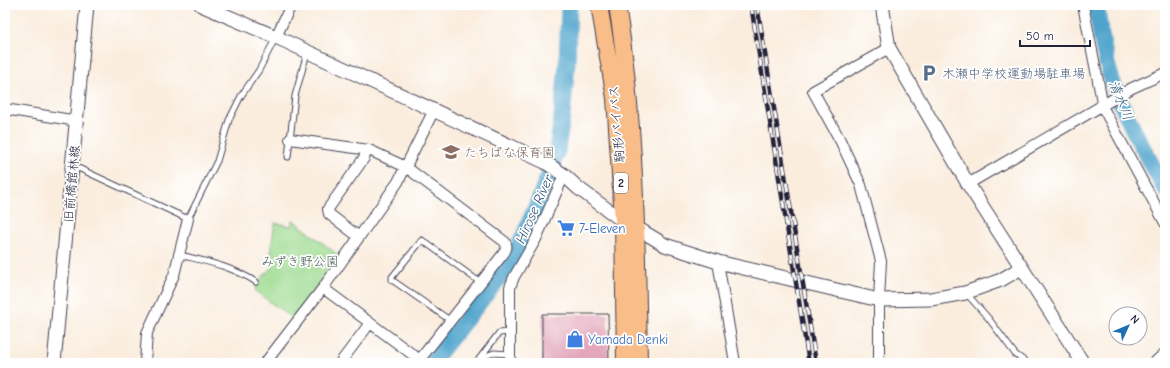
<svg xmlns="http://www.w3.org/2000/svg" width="1170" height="368" font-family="'Comic Neue','Klee One',sans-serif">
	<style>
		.green { fill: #9edb90; stroke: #607e66 }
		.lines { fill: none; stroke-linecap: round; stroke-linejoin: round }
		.river { stroke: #50a4cc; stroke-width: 17 }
		.building { fill: #e3a6bb }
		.service-casing { stroke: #424053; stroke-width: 7 }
		.minor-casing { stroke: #424053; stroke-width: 12 }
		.tertiary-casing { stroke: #424053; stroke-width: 15 }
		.primary-casing { stroke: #424053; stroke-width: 18 }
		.service { stroke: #fff; stroke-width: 5 }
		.minor { stroke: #fff; stroke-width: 10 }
		.tertiary { stroke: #fff; stroke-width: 13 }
		.primary { stroke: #f8bd88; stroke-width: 16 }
		.rail-casing { stroke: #22223b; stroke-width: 4.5 }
		.rail { stroke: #fff; stroke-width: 3; stroke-dasharray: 9; stroke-linecap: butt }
		.labels { text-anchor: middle; stroke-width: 3.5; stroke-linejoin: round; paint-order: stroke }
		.shield { fill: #fff; stroke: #646476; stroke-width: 1 }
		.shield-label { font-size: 12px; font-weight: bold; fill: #22223b }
		.service-label { font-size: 13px; fill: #4e5e75; stroke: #fff; text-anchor: start }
		.street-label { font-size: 13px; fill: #22223b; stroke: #fff }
		.education-label { font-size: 13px; fill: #785e54; stroke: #fff; text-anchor: start }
		.shop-label { font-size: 13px; fill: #366cbe; stroke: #fff; text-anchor: start }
		.park-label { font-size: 13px; fill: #475a54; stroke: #fff }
		.water-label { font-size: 14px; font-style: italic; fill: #375c7c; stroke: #fff }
	</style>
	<rect width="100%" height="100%" fill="#fff"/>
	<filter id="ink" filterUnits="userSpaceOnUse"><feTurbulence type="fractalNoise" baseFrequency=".025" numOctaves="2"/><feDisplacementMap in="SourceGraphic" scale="8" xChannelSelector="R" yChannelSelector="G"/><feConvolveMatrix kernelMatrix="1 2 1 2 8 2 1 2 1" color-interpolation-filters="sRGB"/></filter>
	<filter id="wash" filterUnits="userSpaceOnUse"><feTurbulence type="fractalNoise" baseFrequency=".012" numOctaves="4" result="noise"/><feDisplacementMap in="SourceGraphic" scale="16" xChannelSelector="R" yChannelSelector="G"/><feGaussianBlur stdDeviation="0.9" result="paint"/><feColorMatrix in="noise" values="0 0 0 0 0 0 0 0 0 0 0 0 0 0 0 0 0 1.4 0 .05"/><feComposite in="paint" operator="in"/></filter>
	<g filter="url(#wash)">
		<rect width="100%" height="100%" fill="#faedde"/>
		<path class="green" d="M293 220 338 255 293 319 255 291 257 283 271 268 272 262 271 248 275 223 291 226Z"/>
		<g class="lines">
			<path class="river" d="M1096 5C1100 28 1103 52 1110 74 1123 114 1145 152 1165 189
				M431 363 509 265 524 236 549 175 557 150 562 117 567 64 569 5"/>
		</g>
		<g id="blocks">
			<path class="building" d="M542 314H608L609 363H542Z"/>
		</g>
	</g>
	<g filter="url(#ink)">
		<use href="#blocks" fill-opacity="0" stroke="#424053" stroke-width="1"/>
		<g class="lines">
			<g class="service-casing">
				<path id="service" d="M288 157 295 96 307 53
					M74 166 188 219 217 161 229 120 241 96 259 70 276 37
					M180 255C208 262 231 266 256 282
					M966 293 989 319 1015 354 1027 363
					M451 321 392 280V277L422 240 481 283
					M482 357 494 353 510 354
					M476 363 499 333 510 332"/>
			</g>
			<g class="minor-casing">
				<path id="minor" d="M1083 5 1101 96 1102 106 1165 223
					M276 37 291 5
					M5 109 77 121
					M290 139 369 150 406 167 505 242C509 248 504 253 500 258L417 363
					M968 184 1132 88 1165 73
					M359 237 329 214 328 209 364 158 367 150
					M718 262 735 363
					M323 288 420 360
					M145 363 147 333 174 275 188 219
					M265 363 323 288 398 182 434 110
					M340 363 370 323
					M510 363V287L514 277 536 239 564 175
					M879 363V300L881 261 861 185 840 140 813 91 889 48
					M1154 363 1165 353"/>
			</g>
			<g class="tertiary-casing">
				<path id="tertiary" d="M201 5 276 37 545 162 564 175 578 188 623 221 637 228 665 245 718 262 879 300 931 299 965 293 1001 280 1021 268
					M882 5 889 48 968 184 1083 363
					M54 363 87 5"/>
			</g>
			<g class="primary-casing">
				<path id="primary" d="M599 5 615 98 623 221 625 363
					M617 5C636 123 637 244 639 363"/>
			</g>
			<use href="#service" class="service"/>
			<use href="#minor" class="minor"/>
			<use href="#tertiary" class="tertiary"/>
			<use href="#primary" class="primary"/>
			<g class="rail-casing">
				<path id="rail" d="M751 5 809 363
					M757 5 816 363"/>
			</g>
			<use href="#rail" class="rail"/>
		</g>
	</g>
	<defs>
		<g id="parking-bare" transform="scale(1.38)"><path d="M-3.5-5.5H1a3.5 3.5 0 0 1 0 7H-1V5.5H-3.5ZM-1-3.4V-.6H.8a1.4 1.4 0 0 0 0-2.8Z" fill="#5c6f8a" stroke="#fff" stroke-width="2.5" paint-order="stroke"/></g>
		<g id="school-bare" transform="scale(1.38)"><path d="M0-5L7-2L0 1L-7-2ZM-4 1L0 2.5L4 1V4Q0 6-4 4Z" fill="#8d6e63" stroke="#fff" stroke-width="2.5" paint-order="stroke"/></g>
		<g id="supermarket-bare" transform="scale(1.38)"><path d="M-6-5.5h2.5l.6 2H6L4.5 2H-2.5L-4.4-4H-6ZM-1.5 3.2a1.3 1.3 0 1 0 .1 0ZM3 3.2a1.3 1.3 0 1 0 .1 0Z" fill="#3f7fe0" stroke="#fff" stroke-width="2.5" paint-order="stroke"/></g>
		<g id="shop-bare" transform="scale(1.38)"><path d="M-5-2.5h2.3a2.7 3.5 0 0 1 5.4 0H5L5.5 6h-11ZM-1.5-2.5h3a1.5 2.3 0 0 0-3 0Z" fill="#3f7fe0" stroke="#fff" stroke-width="2.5" paint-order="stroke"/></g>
	</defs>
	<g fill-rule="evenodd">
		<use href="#parking-bare" x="929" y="73"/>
		<use href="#school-bare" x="451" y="152"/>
		<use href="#supermarket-bare" x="566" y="228"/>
		<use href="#shop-bare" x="575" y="339"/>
	</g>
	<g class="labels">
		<rect class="shield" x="614" y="173" width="14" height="20" rx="3"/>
		<g class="shield-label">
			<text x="621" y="187">2</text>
		</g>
		<g class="service-label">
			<text x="942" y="78">木瀬中学校運動場駐車場</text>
		</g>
		<g class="street-label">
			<text transform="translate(616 124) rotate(-95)" y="5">駒形バイパス</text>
			<text transform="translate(71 184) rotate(-85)" y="5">旧前橋館林線</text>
		</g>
		<g class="education-label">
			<text x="464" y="157">たちばな保育園</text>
		</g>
		<g class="shop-label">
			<text x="579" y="233">7-Eleven</text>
			<text x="588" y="344">Yamada Denki</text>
		</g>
		<g class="park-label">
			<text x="300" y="266">みずき野公園</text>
		</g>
		<g class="water-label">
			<text transform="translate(1121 100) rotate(67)" y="5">清水川</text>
			<text transform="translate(534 209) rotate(-66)" y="5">Hirose River</text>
		</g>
	</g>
	<rect width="1170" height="368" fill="none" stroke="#fff" stroke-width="20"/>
	<g transform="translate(1128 326) rotate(46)"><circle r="19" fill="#ffffff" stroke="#a7a7b1"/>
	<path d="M0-3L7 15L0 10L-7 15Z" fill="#1f6fb2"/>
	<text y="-6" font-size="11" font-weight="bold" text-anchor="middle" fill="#22223b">N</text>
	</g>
	<path d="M1020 40v6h70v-6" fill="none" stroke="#22223b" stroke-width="2"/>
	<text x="1026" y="40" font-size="12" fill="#22223b" stroke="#ffffff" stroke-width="3" paint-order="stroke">50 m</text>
</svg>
